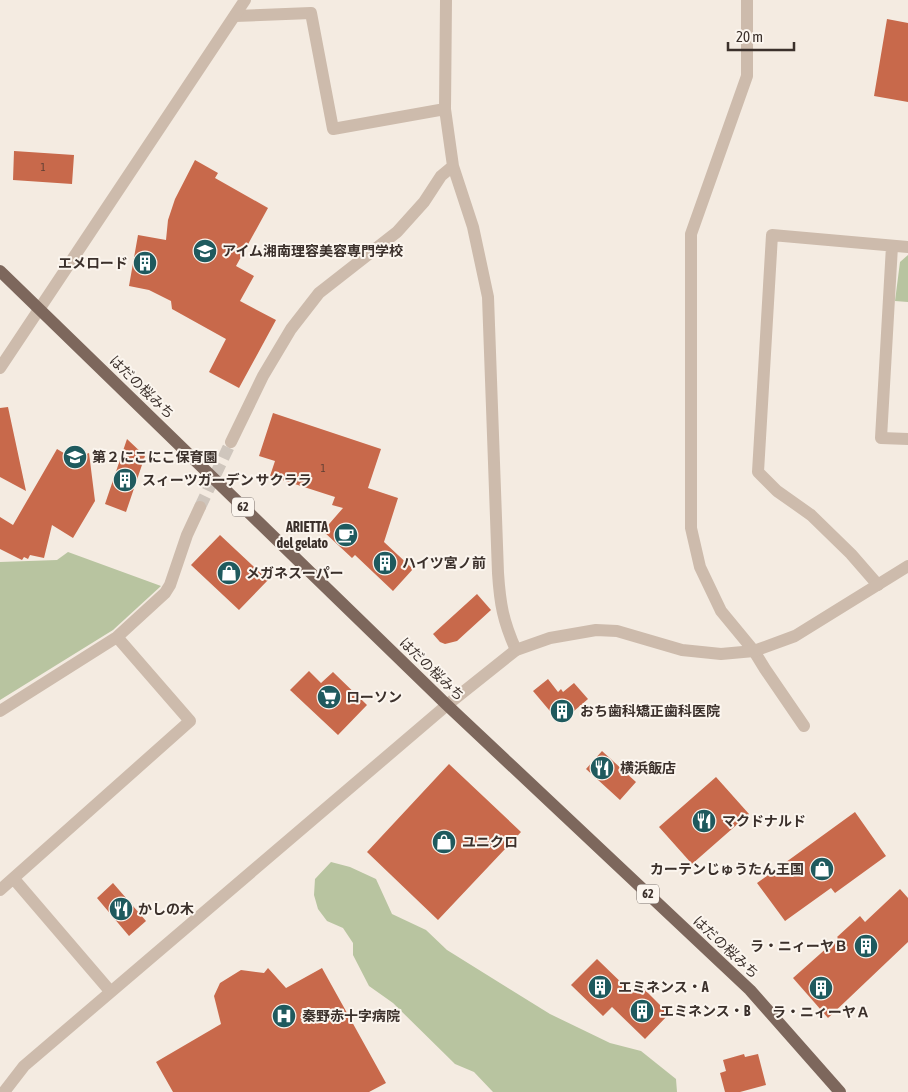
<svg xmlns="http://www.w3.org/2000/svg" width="908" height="1092" font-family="'Asap Condensed','Noto Sans JP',sans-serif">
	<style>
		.green { fill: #b8c4a0 }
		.building { fill: #c8694b }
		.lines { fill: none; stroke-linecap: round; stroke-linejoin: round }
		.minor-tunnel { stroke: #cfc6bd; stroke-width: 12; stroke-dasharray: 12 6; stroke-linecap: butt }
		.minor { stroke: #cdbbac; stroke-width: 12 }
		.tertiary { stroke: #cdbbac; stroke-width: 12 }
		.primary { stroke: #7d675c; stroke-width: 12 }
		.labels { text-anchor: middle; stroke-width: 4; stroke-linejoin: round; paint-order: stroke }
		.number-label { font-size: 11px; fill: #5e3e33 }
		.shield { fill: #fbf5ee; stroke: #756b66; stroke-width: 1 }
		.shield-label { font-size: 12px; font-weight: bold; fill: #3b302b }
		.poi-label { font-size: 14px; font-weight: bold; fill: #3b302b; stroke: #fbf5ee; text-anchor: start }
		.street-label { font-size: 14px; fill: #3b302b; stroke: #fbf5ee }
	</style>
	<rect width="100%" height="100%" fill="#f4ebe1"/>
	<path class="green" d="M908 255V302L895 301 900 262Z
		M68 552 161 586 113 630 0 700V562L57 560Z
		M331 862 350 867 376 879 392 914 426 930 447 950 550 1014 610 1043 641 1051 676 1079 677 1092H493L474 1072 455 1064 393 1003 369 986 353 955V943L343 928 327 921 318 909 314 895 315 879Z"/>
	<path class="building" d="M887 19 908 23V102L874 96Z
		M14 151 74 155 72 184 13 180Z
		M195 160 218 173 215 178 268 208 236 266 254 276 240 301 276 320 239 388 209 372 226 339 172 309 171 301 149 290 129 286 138 235 166 240 168 220 175 199Z
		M8 407 26 491 0 477V408Z
		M273 413 381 449 368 488 398 498 384 542 413 569 393 591 355 555 352 558 323 531 343 508 332 505 335 497 270 476 275 461 259 456Z
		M127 439 145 456 126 512 105 504Z
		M57 449 74 459 89 453 95 501 73 538 52 525 44 558 30 555 28 559 24 557 22 560 0 549V517L13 525Z
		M220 535 268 580 239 610 191 565Z
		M477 594 491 610 457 641 445 644 440 642 433 634Z
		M309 671 321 683 333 672 367 705 338 735 290 690Z
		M548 679 558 692 561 689 563 692 574 683 588 699 560 723 533 691Z
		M602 751 636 782 620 800 586 769Z
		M449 764 521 832 438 920 367 852Z
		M716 777 749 814 692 864 659 827Z
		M855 812 886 856 835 893 831 888 785 921 757 883Z
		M113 883 146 921 129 936 97 898Z
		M900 889 908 898V942L828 1018 793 978 838 938 837 937 860 916 865 922Z
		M597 959 631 992 639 984 669 1014 645 1039 612 1007 603 1016 571 985Z
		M268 968 286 988 322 968 386 1083 369 1092H173L156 1062 221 1024 214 996 220 983 241 970 264 973Z
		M744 1054 745 1057 758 1054 766 1085 740 1092H725L720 1073 726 1071 723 1060Z"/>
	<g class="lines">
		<path class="minor-tunnel" d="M200 507 231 442"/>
		<path class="minor" d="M446 0 445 109 453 166 473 227 488 297 498 573C500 604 503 621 516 650
			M747 0V76L691 234V528L700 567 721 611 754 651 765 669 804 726
			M235 16 311 13 333 129 445 109
			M892 246 881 438 908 439
			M231 442 263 376 291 329 319 293 397 232 424 202 441 176 453 166
			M878 585 851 554 811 515 777 491 758 472 772 235 908 247
			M0 711 117 637 165 593 170 585 187 535 200 507
			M14 879 110 991
			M0 890 190 721 117 637"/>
		<path class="tertiary" d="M0 368 245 0
			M4 1092 24 1066 447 705 516 650 550 638 596 630 617 631 682 650 721 654 754 651 795 636 908 566"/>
		<path class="primary" d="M0 271 447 705 750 990 840 1092"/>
	</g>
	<defs>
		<g id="university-disc" transform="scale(1.25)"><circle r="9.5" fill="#1f5a5e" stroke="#fbf5ee"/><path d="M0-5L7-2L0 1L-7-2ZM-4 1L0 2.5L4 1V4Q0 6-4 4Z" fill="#fff"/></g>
		<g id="building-disc" transform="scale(1.25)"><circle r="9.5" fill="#1f5a5e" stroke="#fbf5ee"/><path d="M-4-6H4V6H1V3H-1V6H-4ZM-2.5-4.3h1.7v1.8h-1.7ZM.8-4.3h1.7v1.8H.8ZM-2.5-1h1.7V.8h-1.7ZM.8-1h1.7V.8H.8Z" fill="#fff"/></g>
		<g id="school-disc" transform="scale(1.25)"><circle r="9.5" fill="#1f5a5e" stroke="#fbf5ee"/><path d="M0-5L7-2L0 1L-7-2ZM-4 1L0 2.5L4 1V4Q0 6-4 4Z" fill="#fff"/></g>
		<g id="cafe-disc" transform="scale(1.25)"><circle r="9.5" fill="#1f5a5e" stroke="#fbf5ee"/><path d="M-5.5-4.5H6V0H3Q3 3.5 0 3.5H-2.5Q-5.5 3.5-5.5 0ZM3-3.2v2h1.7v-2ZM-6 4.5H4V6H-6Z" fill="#fff"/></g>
		<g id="shop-disc" transform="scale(1.25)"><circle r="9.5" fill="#1f5a5e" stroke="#fbf5ee"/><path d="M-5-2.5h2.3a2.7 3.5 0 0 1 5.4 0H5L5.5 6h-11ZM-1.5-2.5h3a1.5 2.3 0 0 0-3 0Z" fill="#fff"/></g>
		<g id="supermarket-disc" transform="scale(1.25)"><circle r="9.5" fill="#1f5a5e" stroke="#fbf5ee"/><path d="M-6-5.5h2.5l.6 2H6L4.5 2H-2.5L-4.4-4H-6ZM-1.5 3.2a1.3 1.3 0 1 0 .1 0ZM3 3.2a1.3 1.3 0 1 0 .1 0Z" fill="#fff"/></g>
		<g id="restaurant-disc" transform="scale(1.25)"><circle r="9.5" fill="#1f5a5e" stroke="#fbf5ee"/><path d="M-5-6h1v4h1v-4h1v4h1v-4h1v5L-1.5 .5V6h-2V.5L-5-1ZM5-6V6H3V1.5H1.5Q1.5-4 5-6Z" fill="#fff"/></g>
		<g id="hospital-disc" transform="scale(1.25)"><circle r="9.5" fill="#1f5a5e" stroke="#fbf5ee"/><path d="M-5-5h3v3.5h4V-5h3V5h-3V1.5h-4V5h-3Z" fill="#fff"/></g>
	</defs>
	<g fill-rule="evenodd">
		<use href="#university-disc" x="205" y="251"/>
		<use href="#building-disc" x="145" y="263"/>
		<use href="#school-disc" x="75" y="457"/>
		<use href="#building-disc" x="125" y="480"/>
		<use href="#cafe-disc" x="346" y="535"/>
		<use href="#building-disc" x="385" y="563"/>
		<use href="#shop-disc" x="229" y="573"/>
		<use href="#supermarket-disc" x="329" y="697"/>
		<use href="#building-disc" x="562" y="711"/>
		<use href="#restaurant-disc" x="602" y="768"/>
		<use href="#restaurant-disc" x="704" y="821"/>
		<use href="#shop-disc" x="444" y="842"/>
		<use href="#shop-disc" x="822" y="869"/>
		<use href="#restaurant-disc" x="121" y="909"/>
		<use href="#building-disc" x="866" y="946"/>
		<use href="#building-disc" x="600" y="987"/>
		<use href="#building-disc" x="821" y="988"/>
		<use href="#building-disc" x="642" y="1011"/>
		<use href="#hospital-disc" x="284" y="1016"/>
	</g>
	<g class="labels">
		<g class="number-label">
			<text x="43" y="171">1</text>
			<text x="323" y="472">1</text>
		</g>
		<g class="shield">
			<rect x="232" y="497.5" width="22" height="19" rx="4"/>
			<rect x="637" y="884.5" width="22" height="19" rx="4"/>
		</g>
		<g class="shield-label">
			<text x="243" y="511">62</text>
			<text x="648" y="898">62</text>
		</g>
		<g class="poi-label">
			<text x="222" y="256">アイム湘南理容美容専門学校</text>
			<text x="128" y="268" text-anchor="end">エメロード</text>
			<text x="92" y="462">第２にこにこ保育園</text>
			<text x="142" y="485">スィーツガーデン サクララ</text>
			<text x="328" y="532" text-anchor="end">ARIETTA<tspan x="328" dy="16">del gelato</tspan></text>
			<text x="402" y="568">ハイツ宮ノ前</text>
			<text x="246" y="578">メガネスーパー</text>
			<text x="346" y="702">ローソン</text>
			<text x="580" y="716">おち歯科矯正歯科医院</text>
			<text x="620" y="773">横浜飯店</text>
			<text x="722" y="826">マクドナルド</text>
			<text x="462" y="847">ユニクロ</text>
			<text x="804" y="874" text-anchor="end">カーテンじゅうたん王国</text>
			<text x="138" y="914">かしの木</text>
			<text x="848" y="951" text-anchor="end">ラ・ニィーヤＢ</text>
			<text x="618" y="992">エミネンス・A</text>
			<text x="660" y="1016">エミネンス・B</text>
			<text x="821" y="1017" text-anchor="middle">ラ・ニィーヤＡ</text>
			<text x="302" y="1021">秦野赤十字病院</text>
		</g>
		<g class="street-label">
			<text transform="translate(142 387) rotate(44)" y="5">はだの桜みち</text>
			<text transform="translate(432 669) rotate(44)" y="5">はだの桜みち</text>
			<text transform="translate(726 947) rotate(43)" y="5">はだの桜みち</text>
		</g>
	</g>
	<path d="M728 42v8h66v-8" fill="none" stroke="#3b302b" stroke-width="2.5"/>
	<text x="736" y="42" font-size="15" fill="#3b302b" stroke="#fbf5ee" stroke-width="4" paint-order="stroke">20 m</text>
</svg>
